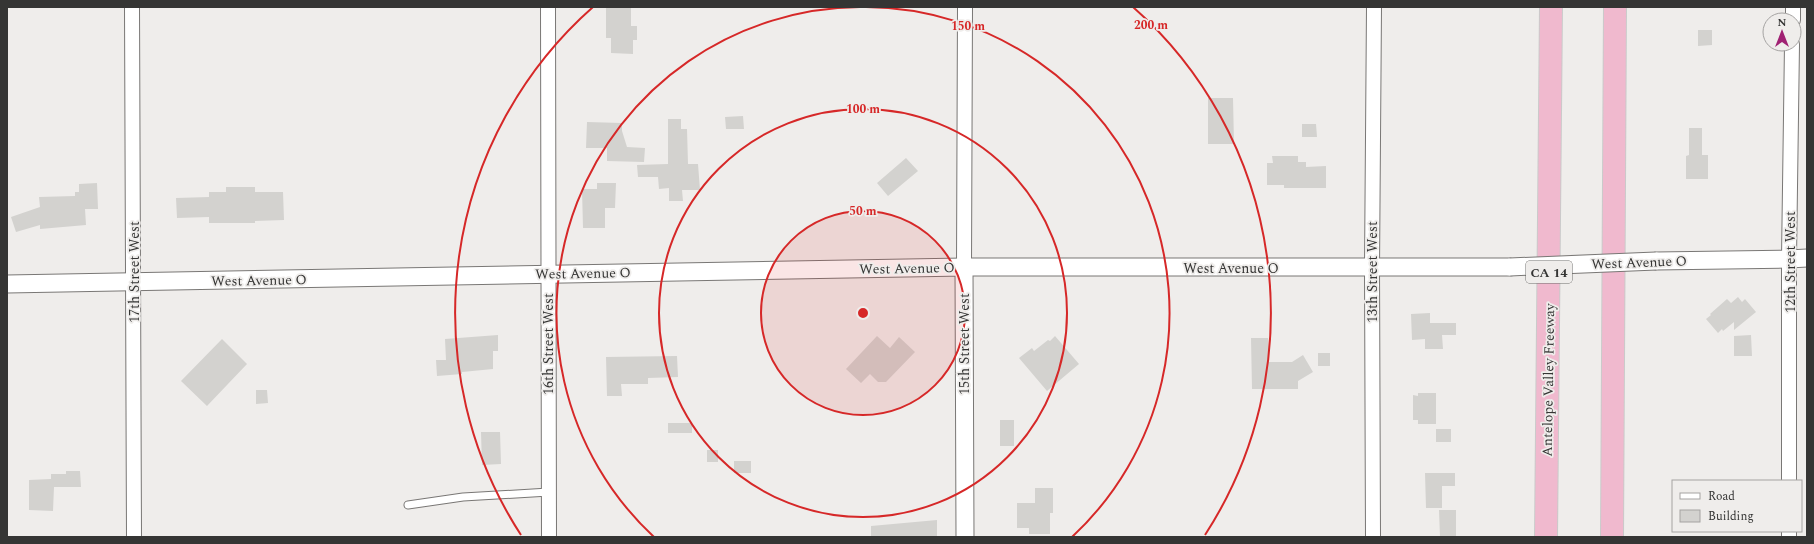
<svg xmlns="http://www.w3.org/2000/svg" width="1814" height="544" font-family="Spectral,serif">
	<style>
		.building { fill: #d3d2cf }
		.lines { fill: none; stroke-linecap: round; stroke-linejoin: round }
		.service-casing { stroke: #797775; stroke-width: 9 }
		.minor-casing { stroke: #797775; stroke-width: 16 }
		.tertiary-casing { stroke: #797775; stroke-width: 19 }
		.motorway-casing { stroke: #cacaca; stroke-width: 24 }
		.service { stroke: #fff; stroke-width: 7 }
		.minor { stroke: #fff; stroke-width: 14 }
		.tertiary { stroke: #fff; stroke-width: 17 }
		.motorway { stroke: #f0b9ce; stroke-width: 22 }
		.tertiary-bridge-casing { stroke: #797775; stroke-width: 19; stroke-linecap: butt }
		.tertiary-bridge { stroke: #fff; stroke-width: 17 }
		.ring { fill: none; stroke: #d62828; stroke-width: 2 }
		.labels { text-anchor: middle; stroke-width: 3.5; stroke-linejoin: round; paint-order: stroke }
		.shield { fill: #efedeb; stroke: #6d6c6b; stroke-width: 1 }
		.shield-label { font-size: 13px; font-weight: bold; fill: #353534 }
		.street-label { font-size: 14px; fill: #353534; stroke: #efedeb }
		.centre { fill: #d62828; stroke: #efedeb; stroke-width: 2 }
		.ring-label { font-size: 12px; text-anchor: middle; font-weight: bold; fill: #d62828; stroke: #efedeb; stroke-width: 3.5; stroke-linejoin: round; paint-order: stroke }
	</style>
	<rect width="100%" height="100%" fill="#efedeb"/>
	<path class="building" d="M610 7 631 8V26H637V40H633V54L611 53V38H606V8Z
		M1698 30H1712V45L1698 46Z
		M1208 98H1233L1234 144H1208Z
		M743 116 744 129H726L725 117Z
		M668 119H681V129H687L688 164H698L700 190H682L683 201H669V188L659 189 658 177H638L637 165 668 164Z
		M587 122 622 123V131L627 147 645 148 644 162 607 161V148H586Z
		M1302 124H1316L1317 137H1302Z
		M1689 128H1702V155H1708V179H1686V156L1689 155Z
		M1272 156H1298V162H1306V167L1326 166V188H1284V185H1267V163H1273Z
		M906 158 918 171 888 196 877 183Z
		M97 183 98 209H85L86 225 40 229V225L16 232 11 217 40 207 39 197 75 196V192H79V184Z
		M597 183H616L615 208H605V228H583L582 189H597Z
		M226 187H255V192H283L284 220 255 221V223H209V217L177 218 176 198 209 197V192H226Z
		M1738 297 1742 302 1745 299 1756 312 1734 330V322L1723 331 1722 329 1718 333 1706 319 1711 315 1710 314 1727 299 1731 303Z
		M1430 313V323H1456V335H1442L1443 349H1425V339L1412 340 1411 314Z
		M498 335V351H493V369L462 372V374L437 376 436 360H446L445 339Z
		M1751 335 1752 356H1734V336Z
		M877 336 890 348 899 337 915 352 886 382H878L870 374 861 383 846 369Z
		M1055 336 1079 364 1047 391 1019 358 1032 348 1034 351 1048 340 1050 341Z
		M1251 338H1268L1269 362H1292L1303 355 1313 372 1298 381V389H1252Z
		M222 339 247 364 207 406 181 381Z
		M1318 353H1330V366H1318Z
		M677 356 678 377 648 378V384H621L622 396H607L606 357Z
		M256 390H267L268 403 256 404Z
		M1418 393H1436V424H1418V420H1413V395L1418 396Z
		M1000 420H1014V446H1000Z
		M668 423H692V433H668Z
		M1436 429H1451V442H1436Z
		M481 432H500L501 464 482 465Z
		M707 450H718V462H707Z
		M734 461H751V473H734Z
		M66 471H80L81 487H54L53 511 29 510V480L51 479V474H66Z
		M1425 473H1455V486H1442V508H1426Z
		M1035 488H1053V513H1050V534H1029V528H1017V503H1035Z
		M1439 510H1456V537H1440Z
		M937 520V537H871V526Z"/>
	<g class="lines">
		<g class="service-casing">
			<path id="service" d="M408 505 463 497 549 492"/>
		</g>
		<g class="minor-casing">
			<path id="minor" d="M132 7 134 537
				M548 7 549 537
				M1793 20V7
				M964 267 965 7
				M1789 481V259L1792 44
				M1373 537 1372 268 1374 7
				M1789 537V531"/>
		</g>
		<g class="tertiary-casing">
			<path id="tertiary" d="M1656 261 1789 259 1807 258
				M964 267 965 537
				M7 284 964 267H1510"/>
		</g>
		<g class="motorway-casing">
			<path id="motorway" d="M1546 537 1551 7
				M1612 537 1615 7"/>
		</g>
		<use href="#service" class="service"/>
		<use href="#minor" class="minor"/>
		<use href="#tertiary" class="tertiary"/>
		<use href="#motorway" class="motorway"/>
		<g class="tertiary-bridge-casing">
			<path id="tertiary-bridge" d="M1510 267 1656 261"/>
		</g>
		<use href="#tertiary-bridge" class="tertiary-bridge"/>
	</g>
	<circle cx="863" cy="313" r="102" fill="#d62828" fill-opacity=".12"/>
	<g class="ring">
		<circle cx="863" cy="313" r="102"/>
		<circle cx="863" cy="313" r="204"/>
		<path d="M654 537A306 306 0 0 1 860 7M866 7A306 306 0 0 1 1072 537"/>
		<path d="M521 535A408 408 0 0 1 593 7M1133 7A408 408 0 0 1 1205 535"/>
	</g>
	<g class="labels">
		<rect class="shield" x="1526" y="261" width="46" height="22" rx="3"/>
		<g class="shield-label">
			<text x="1549" y="277">CA 14</text>
		</g>
		<g class="street-label">
			<text transform="translate(1639 262) rotate(-2)" y="5">West Avenue O</text>
			<text transform="translate(1790 262) rotate(-90)" y="5">12th Street West</text>
			<text transform="translate(907 268) rotate(-1)" y="5">West Avenue O</text>
			<text x="1231" y="273">West Avenue O</text>
			<text transform="translate(134 272) rotate(-90)" y="5">17th Street West</text>
			<text transform="translate(1372 272) rotate(-90)" y="5">13th Street West</text>
			<text transform="translate(583 273) rotate(-1)" y="5">West Avenue O</text>
			<text transform="translate(259 280) rotate(-1)" y="5">West Avenue O</text>
			<text transform="translate(548 344) rotate(-90)" y="5">16th Street West</text>
			<text transform="translate(964 344) rotate(-90)" y="5">15th Street West</text>
			<text transform="translate(1548 380) rotate(-89)" y="5">Antelope Valley Freeway</text>
		</g>
	</g>
	<circle cx="863" cy="313" r="6" class="centre"/>
	<g class="ring-label">
		<text x="1151" y="29">200 m</text>
		<text x="968" y="30">150 m</text>
		<text x="863" y="113">100 m</text>
		<text x="863" y="215">50 m</text>
	</g>
	<rect width="1814" height="544" fill="none" stroke="#353534" stroke-width="16"/>
	<rect x="1672" y="480" width="130" height="52" fill="#efedeb" stroke="#a5a3a2"/>
	<rect x="1680" y="493" width="20" height="6" fill="#ffffff" stroke="#a5a3a2"/>
	<text x="1708" y="500" font-size="12" fill="#353534">Road</text>
	<rect x="1680" y="510" width="20" height="12" fill="#d3d2cf" stroke="#a5a3a2"/>
	<text x="1708" y="520" font-size="12" fill="#353534">Building</text>
	<g transform="translate(1782 32)"><circle r="19" fill="#efedeb" stroke="#a5a3a2"/>
	<path d="M0-3L7 15L0 10L-7 15Z" fill="#a02173"/>
	<text y="-6" font-size="11" font-weight="bold" text-anchor="middle" fill="#353534">N</text>
	</g>
</svg>
